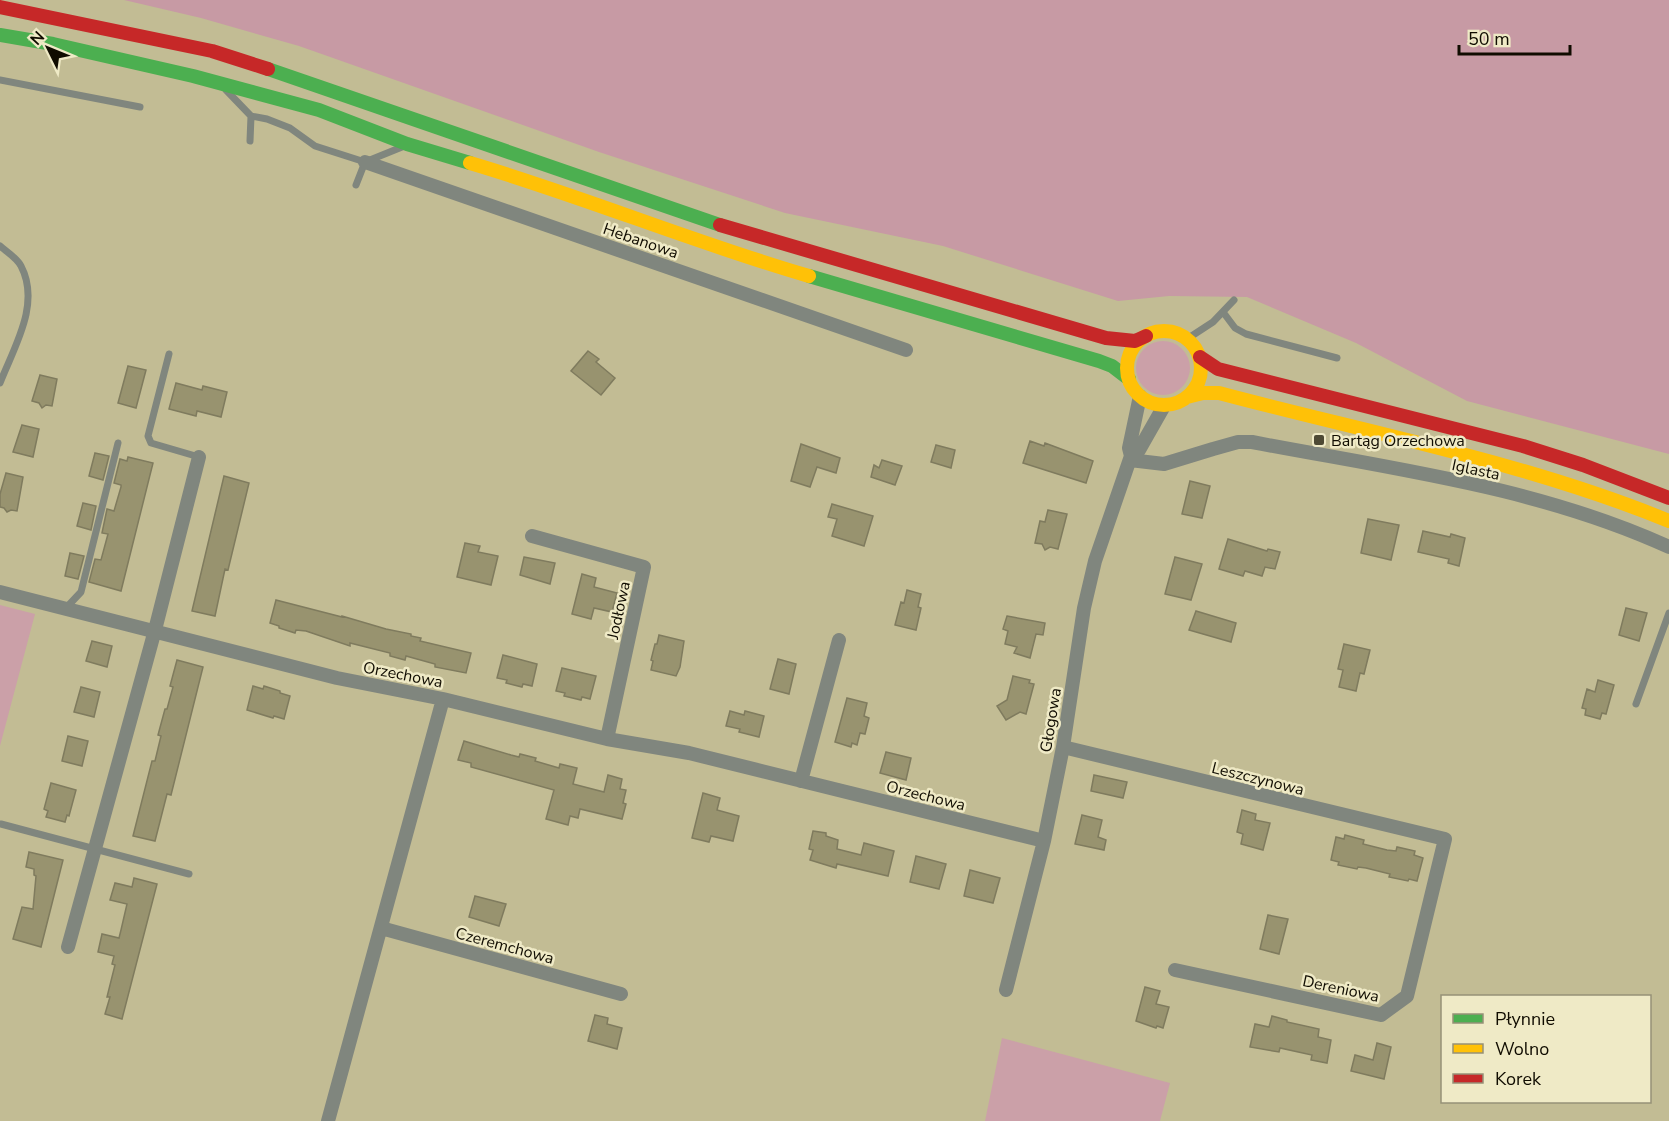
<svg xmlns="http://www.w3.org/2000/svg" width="1669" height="1121" font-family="'Nunito Sans',sans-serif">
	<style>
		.green { fill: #cba0a8 }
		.forest { fill: #c79aa4 }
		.building { fill: #98936f; stroke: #7f7b5e; stroke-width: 1.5 }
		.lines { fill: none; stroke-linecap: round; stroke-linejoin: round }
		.lane { stroke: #80867e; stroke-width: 7 }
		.street { stroke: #80867e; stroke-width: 14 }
		.fast { stroke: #4caf50; stroke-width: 14 }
		.slow { stroke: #ffc107; stroke-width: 14 }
		.jam { stroke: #c62828; stroke-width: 14 }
		.poi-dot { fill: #4e4a34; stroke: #efeac6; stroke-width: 2 }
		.labels { text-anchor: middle; stroke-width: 5; stroke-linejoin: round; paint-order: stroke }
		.street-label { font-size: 16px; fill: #100c00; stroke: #efeac6 }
		.poi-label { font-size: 16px; fill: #100c00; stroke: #efeac6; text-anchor: start }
	</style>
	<rect width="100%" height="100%" fill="#c2bc94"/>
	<path class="green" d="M1136 368a27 27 0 1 1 54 0a27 27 0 1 1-54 0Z
		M0 605 35 614 0 746Z
		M1002 1038 1170 1083 1160 1121H985Z"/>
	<path class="forest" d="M124 0H1669V454L1467 401 1356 343 1247 297 1169 296 1118 301 943 246 785 213 599 152 299 46 201 18Z"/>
	<path class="building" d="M588 351 599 359 596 362 615 378 601 395 571 371Z
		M128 366 146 370 136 408 118 403Z
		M40 375 57 379 52 406 46 405 42 408 39 403 32 401Z
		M176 383 202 390 203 386 227 392 221 417 197 411 196 416 169 409Z
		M22 425 39 429 33 457 13 452Z
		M1030 441 1044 446 1045 443 1093 461 1086 483 1023 463Z
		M801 444 840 458 836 473 817 467 810 487 791 481Z
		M936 445 955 450 951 468 931 462Z
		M95 453 109 456 103 480 89 476Z
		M128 457 153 463 121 591 89 582 95 559 101 560 108 534 102 533 107 509 114 511 121 487V485L114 483 120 459 127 461Z
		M882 460 902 466 895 485 871 477 874 465 879 468Z
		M6 473 23 477 17 511 11 510 7 512 4 508 0 507V494Z
		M224 476 249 483 228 570 225 569 215 616 192 611Z
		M1190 481 1210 486 1202 518 1182 514Z
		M83 503 96 506 91 530 77 526Z
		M832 504 873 516 864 546 832 536 837 519 828 517Z
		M1048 510 1067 514 1058 549 1050 547 1045 550 1042 544 1035 543 1040 521 1045 522Z
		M1368 519 1399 525 1391 560 1361 553Z
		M1423 531 1450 537 1451 534 1465 538 1459 566 1448 563 1449 559 1418 552Z
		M1228 539 1267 551 1268 549 1280 552 1275 569 1265 567 1262 576 1245 571 1243 576 1219 569Z
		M465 543 480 546 478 552 498 556 491 585 457 577Z
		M70 553 84 556 78 579 65 576Z
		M524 557 555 563 550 584 520 575Z
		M1175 557 1202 564 1191 600 1165 594Z
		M582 574 596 578 594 587 617 593 612 612 594 608 591 619 572 614Z
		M907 590 921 594 918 607 921 608 916 630 895 625 901 602 904 603Z
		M276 600 342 617V616L386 629 411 634V636L421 638 420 641 471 653 466 673 435 667V664L406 656 405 660 390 656V653L350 643V646L306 631 296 630 295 633 279 628V626L270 623Z
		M1626 608 1647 613 1639 641 1619 635Z
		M1196 611 1236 623 1231 642 1189 630Z
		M1007 616 1045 623 1043 635 1036 634 1030 658 1014 653 1017 647 1005 644 1008 631 1003 629Z
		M659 635 684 641 680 667 676 676 651 670 653 661 651 660 655 644H657Z
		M92 641 112 646 107 667 86 661Z
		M1344 644 1370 650 1364 674 1360 673 1356 691 1339 687 1343 670 1338 669Z
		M503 655 537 664 532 686 523 684 522 687 506 683 507 680 497 678Z
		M778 659 796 664 789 694 770 689Z
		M177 660 203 667 171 795 167 794 155 841 133 836 152 761H155L161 736 158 735 165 709H167L173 687 170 686Z
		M562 668 596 676 590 699 582 697 581 700 564 696 565 693 556 691Z
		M1013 676 1030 680 1029 683 1034 684 1026 714 1020 712 1006 720 997 706 1007 700Z
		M1598 680 1614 685 1606 714 1602 713 1600 719 1585 715 1586 709 1582 708 1587 689 1595 692Z
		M253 686 263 689 264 686 280 691V693L290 696 284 719 274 716 273 718 247 710Z
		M81 687 100 692 94 717 74 712Z
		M847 698 867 703 864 716 869 718 865 734 860 733 857 745 852 743 851 747 835 742Z
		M730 711 744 715 745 711 764 716 759 737 739 732 740 729 726 726Z
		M68 736 88 741 82 766 62 761Z
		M464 741 511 755 519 757 520 754 536 758 535 761 559 768 560 764 577 768 573 784 604 792 608 775 622 779 620 789 626 790 623 803 626 804 622 819 580 809 578 818 570 816 568 825 546 819 554 790 471 767V763L458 760Z
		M886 752 911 758 906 780 880 773Z
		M1094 775 1127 782 1123 798 1091 791Z
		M51 783 76 790 69 816 67 815 65 822 46 817 48 811 44 809Z
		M703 793 720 798 717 810 739 816 733 841 711 836 709 842 692 838Z
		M1242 810 1256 814 1255 820 1270 823 1263 850 1241 844 1243 834 1237 832Z
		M1082 815 1102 820 1098 837 1106 840 1104 850 1075 844Z
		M813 831 826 833V836L838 840 837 849 861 855 864 843 894 851 888 876 837 864 836 868 810 860 813 850 809 849Z
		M1345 835 1364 840 1363 844 1387 850 1396 851 1397 847 1415 851 1414 855 1423 858 1417 881 1409 879 1408 881 1389 877 1390 874 1366 868 1358 867 1357 869 1338 865 1339 862 1331 860 1336 837 1344 839Z
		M29 852 63 860 41 947 13 939 22 907 33 909 36 876 34 875V869L26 867Z
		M916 856 946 864 939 889 910 882Z
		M970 870 1000 878 993 903 964 896Z
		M134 878 157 884 122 1019 105 1014 110 997H107L115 965 112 964 114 956 98 952 102 934 119 938 121 930 127 904 110 900 115 883 132 887Z
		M475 896 506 904 499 926 469 917Z
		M1268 915 1288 919 1279 954 1260 949Z
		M1145 987 1160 991 1156 1004 1169 1007 1163 1028 1157 1026 1156 1028 1136 1021Z
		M595 1015 608 1018 607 1024 622 1028 617 1049 588 1041Z
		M1272 1016 1287 1020V1022L1319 1029 1318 1037 1331 1040 1327 1063 1311 1060 1312 1055 1280 1048 1279 1052 1250 1047 1255 1024 1269 1027Z
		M1377 1043 1391 1047 1384 1079 1351 1071 1355 1055 1373 1060Z"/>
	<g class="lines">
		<path class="lane" d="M0 80 140 107
			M226 90 251 116 267 119 290 128 315 146 365 162 364 164
			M250 141 251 116
			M356 185 365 162 402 147
			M0 246C7 252 17 258 21 266 41 304 14 347 0 383
			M1223 312 1235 328 1246 334 1337 358
			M1187 339 1213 322 1234 300
			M169 354 148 436 151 443 199 457
			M65 609 81 592 118 443
			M1636 704 1669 613
			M1 824 189 874"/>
		<path class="street" d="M365 162 906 350
			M1131 456 1129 448 1140 396
			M1130 460 1164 464 1213 449 1238 442H1252C1393 469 1538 487 1669 547
			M532 536 644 567 607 739
			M0 592 337 678 443 699 607 739 689 753 1044 841
			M1063 747 1445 839 1407 996 1381 1015 1175 970
			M801 781 839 640
			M381 928 621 994
			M68 947 155 630 199 457
			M1006 990 1044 841 1063 747 1084 608 1095 561 1131 456 1139 450 1164 406
			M328 1121 443 699"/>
		<path class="fast" d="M0 35 53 44 193 76 319 110 407 144 470 163
			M268 69 720 225
			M809 276 1099 361 1112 366 1129 379"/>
		<path class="slow" d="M470 163C585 197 695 243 809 276
			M1127 368a37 37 0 1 1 74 0a37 37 0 1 1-74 0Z
			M1187 397 1203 393H1219C1369 433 1525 462 1669 521"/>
		<path class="jam" d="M0 7 212 51 268 69
			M720 225 1106 338 1135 341 1146 336
			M1200 357 1218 369 1523 446 1583 465 1669 498"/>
	</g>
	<rect class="poi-dot" x="1313" y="434" width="12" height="12" rx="3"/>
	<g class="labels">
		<g class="street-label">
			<text transform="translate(641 240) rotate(19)" y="6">Hebanowa</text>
			<text transform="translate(1476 469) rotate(12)" y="6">Iglasta</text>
			<text transform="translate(618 610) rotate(-78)" y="6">Jodłowa</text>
			<text transform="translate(403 674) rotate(11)" y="6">Orzechowa</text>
			<text transform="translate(1050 720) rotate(-81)" y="6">Głogowa</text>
			<text transform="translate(1258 778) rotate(14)" y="6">Leszczynowa</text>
			<text transform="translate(926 795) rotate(14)" y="6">Orzechowa</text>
			<text transform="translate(505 945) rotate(15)" y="6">Czeremchowa</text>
			<text transform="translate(1341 988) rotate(12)" y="6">Dereniowa</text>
		</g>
		<g class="poi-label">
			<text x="1331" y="446">Bartąg Orzechowa</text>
		</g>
	</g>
	<rect x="1441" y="995" width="210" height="108" fill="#efeac6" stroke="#969177" stroke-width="1.5"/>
	<rect x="1453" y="1014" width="30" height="9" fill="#4caf50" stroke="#969177" stroke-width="1.5"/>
	<text x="1495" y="1025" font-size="18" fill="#100c00">Płynnie</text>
	<rect x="1453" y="1044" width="30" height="9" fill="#ffc107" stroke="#969177" stroke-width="1.5"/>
	<text x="1495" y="1055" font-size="18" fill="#100c00">Wolno</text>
	<rect x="1453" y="1074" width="30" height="9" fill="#c62828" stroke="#969177" stroke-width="1.5"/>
	<text x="1495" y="1085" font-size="18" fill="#100c00">Korek</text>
	<g transform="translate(48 48) rotate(313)" stroke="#efeac6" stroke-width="4.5" paint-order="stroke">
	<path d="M0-4.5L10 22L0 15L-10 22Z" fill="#100c00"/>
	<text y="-9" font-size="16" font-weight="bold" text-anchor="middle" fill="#100c00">N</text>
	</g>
	<path d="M1459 45v9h111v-9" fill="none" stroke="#100c00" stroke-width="3"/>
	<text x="1468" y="45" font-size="18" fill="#100c00" stroke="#efeac6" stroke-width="4.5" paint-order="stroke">50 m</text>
</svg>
